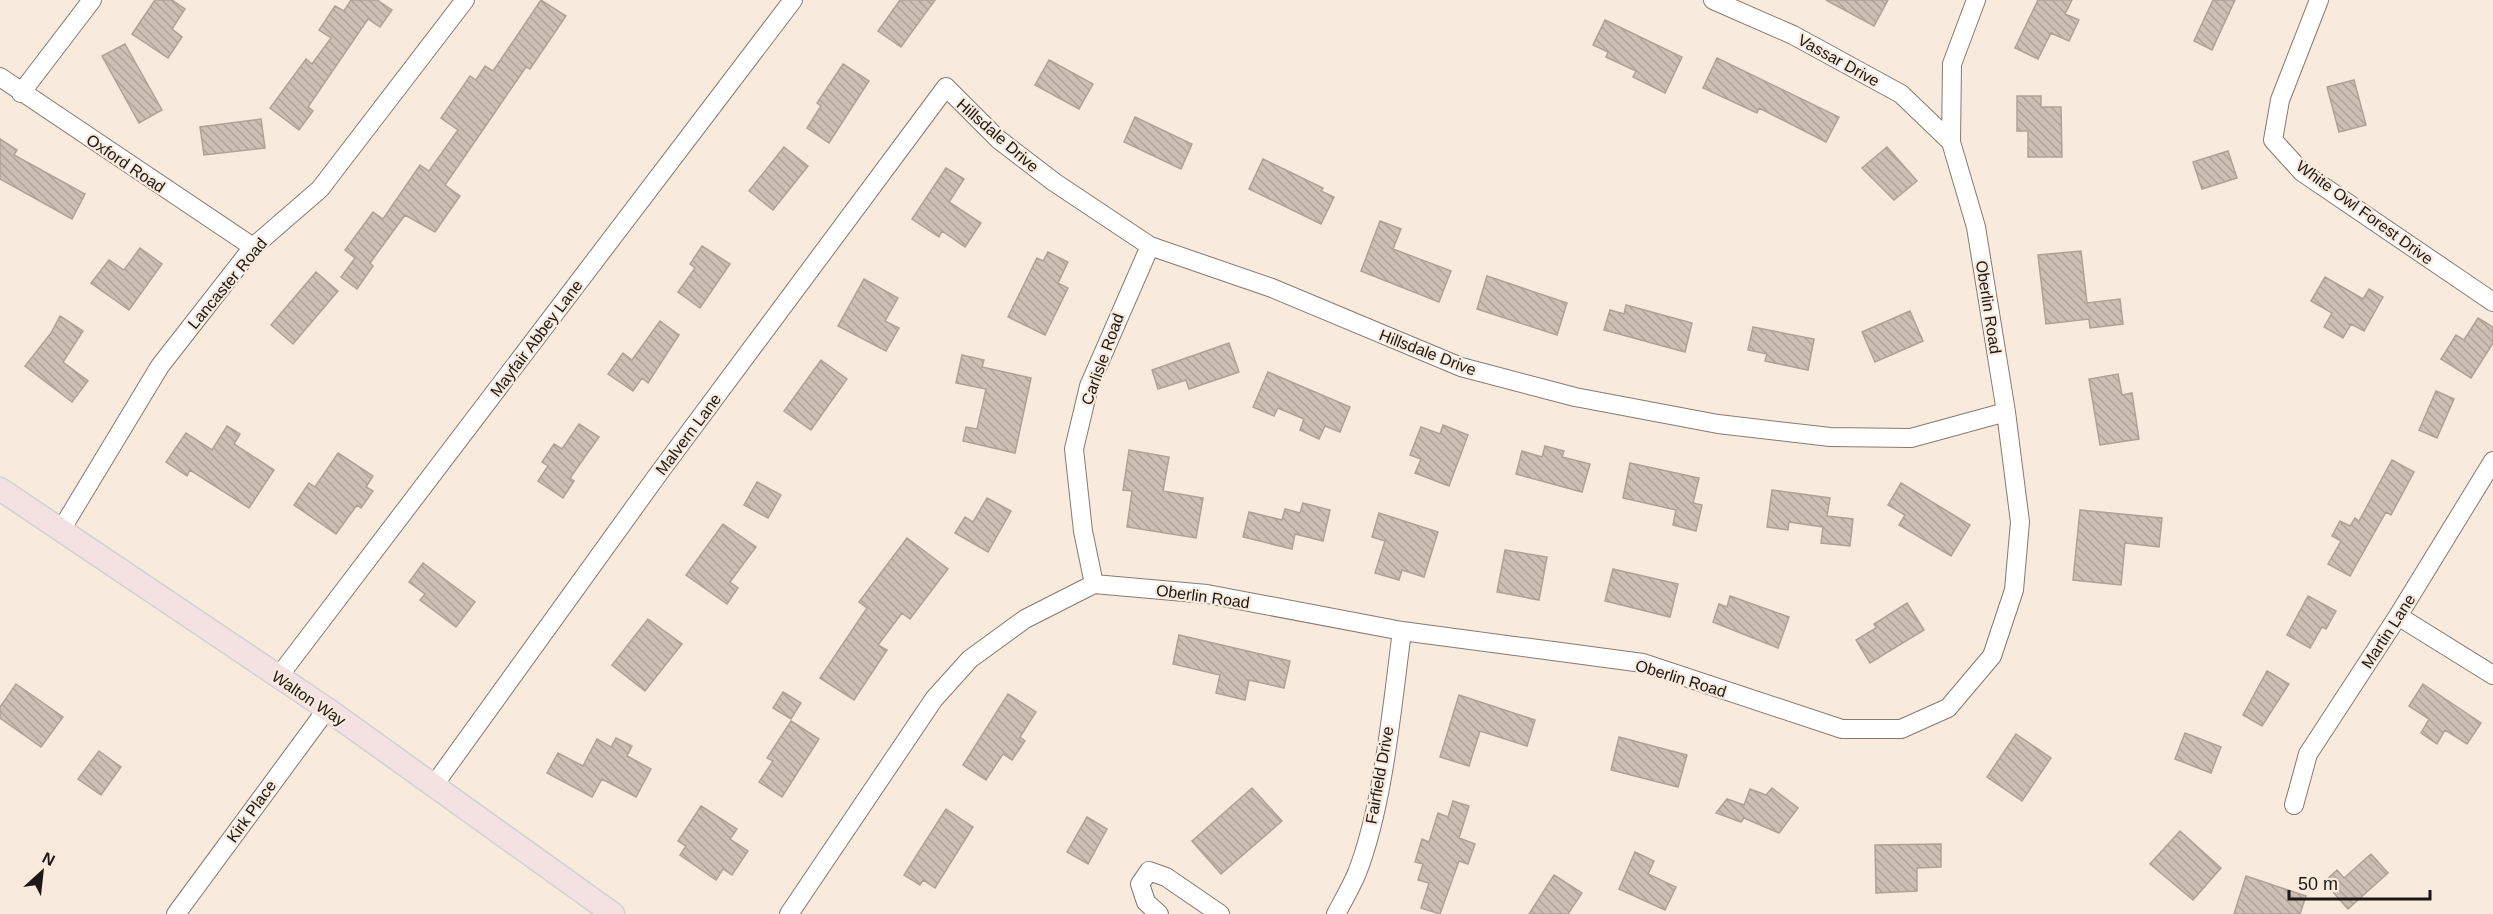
<svg xmlns="http://www.w3.org/2000/svg" width="2493" height="914" font-family="Helvetica,sans-serif">
	<style>
		.building { fill: url(#building-back-hatch); stroke: #aea296; stroke-width: 1.5 }
		.lines { fill: none; stroke-linecap: round; stroke-linejoin: round }
		.minor-casing { stroke: #867a6f; stroke-width: 20 }
		.major-casing { stroke: #d2d1d0; stroke-width: 25 }
		.minor { stroke: #fff; stroke-width: 18 }
		.major { stroke: #f4e2e3; stroke-width: 22 }
		.labels { text-anchor: middle; stroke-width: 4.5; stroke-linejoin: round; paint-order: stroke }
		.street-label { font-size: 16px; fill: #1d1814; stroke: #f8ebde }
	</style>
	<defs>
		<pattern id="building-back-hatch" width="6" height="6" patternUnits="userSpaceOnUse" patternTransform="scale(1.5)"><rect width="6" height="6" fill="#ccbfb3"/><path d="M-1 5l2 2M0 0l6 6M5-1l2 2" fill="none" stroke="#afa399"/></pattern>
	</defs>
	<rect width="100%" height="100%" fill="#f8ebde"/>
	<path class="building" d="M155 0H172L185 9 172 29 182 37 168 58 132 34Z
		M351 0H377L392 10 380 27 368 19 308 107 313 111 299 130 270 108 306 59 312 64 331 38 319 30 335 6 344 11Z
		M541 0 566 16 530 69 526 67 445 185 460 196 435 232 405 215 370 263 373 266 357 289 341 277 355 258 345 250 373 212 383 219 420 165 429 171 458 130 441 118 470 76 476 80 485 66 493 71Z
		M900 0H935L901 47 878 31Z
		M1826 0H1888L1874 26Z
		M2038 0H2072L2065 14 2079 20 2069 41 2051 33 2038 59 2015 48Z
		M2213 0H2235L2212 50 2194 41Z
		M1605 20 1682 57 1665 93 1633 77 1636 71 1606 57 1608 52 1593 45Z
		M125 44 162 110 139 123 102 56Z
		M1717 58 1839 117 1826 142 1759 108 1757 113 1703 88Z
		M1049 60 1093 84 1079 109 1035 85Z
		M843 64 869 81 829 143 807 128 821 106 817 103Z
		M2354 80 2366 125 2339 132 2327 87Z
		M2017 96H2041V107H2061L2062 157H2028V131H2017Z
		M1135 117 1192 144 1181 169 1124 142Z
		M261 119 265 148 204 155 200 127Z
		M0 139 17 150 14 155 85 194 72 219 0 179Z
		M784 147 808 166 773 210 749 191Z
		M1887 147 1917 181 1894 200 1862 168Z
		M2228 151 2237 178 2202 189 2193 162Z
		M1263 159 1323 188 1321 191 1334 197 1321 224 1249 189Z
		M946 168 964 179 949 202 981 223 965 247 942 231 939 237 912 219Z
		M1380 221 1401 229 1393 249 1451 271 1439 302 1361 271Z
		M702 246 730 264 700 308 678 292 695 268 690 264Z
		M140 248 162 264 129 310 91 283 109 260 124 270Z
		M2081 251 2087 303 2120 299 2123 324 2090 328 2089 319 2046 324 2038 255Z
		M1048 252 1068 262 1058 283 1068 288 1045 335 1008 317 1037 258 1043 261Z
		M316 272 338 291 293 344 271 325Z
		M1487 276 1567 303 1557 335 1477 309Z
		M2325 277 2363 299 2369 289 2383 297 2364 331 2351 324 2343 338 2324 327 2332 313 2311 301Z
		M864 279 898 298 885 321 899 328 886 351 838 326Z
		M1626 305 1692 323 1685 352 1604 330 1610 310 1624 314Z
		M1910 311 1923 341 1875 362 1862 332Z
		M60 316 83 331 63 362 88 381 72 402 25 366 51 333Z
		M2478 318 2493 327V343L2471 378 2441 359 2456 335 2464 340Z
		M660 321 679 335 648 383 642 378 633 391 608 374 623 353 632 360Z
		M1753 327 1814 339 1808 370 1765 361 1767 354 1748 350Z
		M1229 343 1239 372 1189 389 1186 380 1158 389 1152 370Z
		M962 355 984 360 982 367 1031 378 1015 453 963 441 966 427 977 429 986 389 956 383Z
		M821 360 847 379 811 430 784 411Z
		M1268 372 1350 407 1340 432 1325 426 1319 439 1300 430 1304 419 1278 408 1274 416 1253 407Z
		M2118 374 2122 395 2132 393 2139 439 2100 445 2089 379Z
		M2436 391 2454 399 2437 438 2419 430Z
		M579 424 599 437 570 478 574 481 563 498 538 481 548 466 542 462 554 444 562 449Z
		M1443 425 1468 435 1449 486 1415 473 1421 459 1410 455 1421 427 1440 434Z
		M227 426 240 434 234 444 274 470 249 508 190 470 187 476 166 462 186 433 212 450Z
		M1545 446 1564 451 1562 457 1590 464 1582 492 1516 474 1522 451 1542 457Z
		M1129 450 1169 457 1163 491 1203 498 1196 538 1127 527 1132 491 1123 490Z
		M338 453 373 476 366 487 373 491 361 508 357 505 336 534 294 505 309 483 315 487Z
		M2392 460 2414 472 2391 515 2386 512 2350 576 2328 564 2341 541 2332 536 2340 521 2350 526 2355 518 2359 521Z
		M1630 463 1699 478 1693 503 1702 505 1696 531 1673 525 1676 510 1623 498Z
		M757 482 781 495 768 518 744 505Z
		M1901 483 1970 525 1951 556 1899 525 1905 515 1888 505Z
		M1772 490 1830 498 1827 516 1853 519 1850 546 1821 543 1823 527 1789 522 1788 530 1767 527Z
		M987 498 1011 511 988 552 955 533 965 517 973 522Z
		M1303 503 1330 510 1323 541 1295 534 1292 549 1243 537 1249 512 1282 520 1285 509 1300 513Z
		M2080 510 2162 518 2159 547 2125 543 2121 585 2073 580Z
		M1379 513 1438 532 1424 577 1402 570 1399 580 1375 573 1385 541 1372 537Z
		M723 524 756 547 730 582 738 588 727 604 686 575Z
		M907 538 948 569 910 619 902 613 878 645 887 650 854 700 820 678 867 608 859 602Z
		M1505 550 1547 557 1539 600 1497 592Z
		M423 563 475 602 456 627 420 600 425 594 409 582Z
		M1613 569 1678 584 1670 617 1605 601Z
		M1730 596 1789 617 1778 648 1713 622 1719 604 1727 607Z
		M2308 596 2336 611 2326 629 2322 627 2310 648 2287 635Z
		M1907 603 1924 630 1870 663 1856 640 1876 628 1874 624Z
		M648 619 682 644 645 691 612 665Z
		M1179 635 1290 661 1284 688 1249 680 1245 700 1216 693 1220 675 1173 664Z
		M2267 671 2289 684 2262 726 2243 715Z
		M16 684 63 717 41 747 0 718V707Z
		M2423 684 2481 723 2467 744 2445 730 2437 744 2421 733 2429 719 2409 706Z
		M783 692 801 703 791 719 773 708Z
		M1008 694 1036 712 1020 737 1025 741 1012 760 1003 754 986 780 963 765Z
		M1459 695 1535 720 1527 746 1480 731 1469 766 1440 757Z
		M791 721 819 739 782 797 759 782 773 761 767 758Z
		M2185 733 2221 747 2211 773 2175 759Z
		M2016 734 2051 758 2022 801 1987 777Z
		M1619 737 1687 755 1678 787 1611 770Z
		M616 738 632 746 627 756 651 769 636 797 602 779 592 797 547 773 558 753 583 766 597 739 611 747Z
		M99 751 121 767 101 795 78 779Z
		M1252 788 1282 821 1221 874 1192 841Z
		M1772 788 1798 808 1779 833 1744 818 1741 822 1716 813 1727 799 1744 805 1750 789 1766 795Z
		M1453 801 1469 806 1459 838 1475 844 1468 864 1459 861 1440 914 1421 908 1429 883 1418 880 1423 864 1415 862 1422 839 1429 842 1438 813 1448 817Z
		M701 806 737 829 730 839 748 851 732 875 723 869 716 880 680 855 686 846 678 841Z
		M946 809 973 827 935 888 923 880 920 885 904 875Z
		M1087 817 1107 829 1088 864 1067 852Z
		M2180 831 2221 868 2193 900 2150 864Z
		M1941 844V867L1917 868V891L1876 893 1875 845Z
		M1635 852 1654 861 1648 874 1676 887 1665 910 1619 889Z
		M2371 854 2388 873 2348 909 2324 882 2337 870 2344 878Z
		M1554 875 1582 893 1568 914H1529Z
		M2246 876 2306 896 2300 914H2234Z"/>
	<g class="lines">
		<g class="minor-casing">
			<path id="minor" d="M1713 0 1793 35 1901 94 1951 142
				M2319 0 2280 100 2273 140 2302 172 2493 302
				M0 77 253 247
				M21 93 92 0
				M61 530 160 366 253 247 320 189 465 0
				M1094 584 1083 531 1074 449 1089 386 1150 246
				M2398 616 2493 675
				M279 676 793 0
				M434 785 659 473 946 87 998 139 1054 182 1150 246 1272 288 1461 367 1575 397 1718 424 1830 437 1911 438 2006 412
				M2294 805 2308 754 2398 616 2493 461
				M176 914 327 709
				M789 914 934 699 970 659 1025 619 1094 584 1207 594 1402 631 1643 663 1842 729H1901L1948 708 1992 656 2014 590 2020 522 2006 412 1976 227 1951 142 1952 64 1976 0
				M1159 914 1146 902 1140 884 1149 871 1166 877 1220 914
				M1336 914C1343 901 1351 887 1357 873 1384 803 1392 706 1402 631"/>
		</g>
		<g class="major-casing">
			<path id="major" d="M0 489 327 709 613 914"/>
		</g>
		<use href="#minor" class="minor"/>
		<use href="#major" class="major"/>
	</g>
	<g class="labels">
		<g class="street-label">
			<text transform="translate(1839 60) rotate(29)" y="6">Vassar Drive</text>
			<text transform="translate(998 135) rotate(41)" y="6">Hillsdale Drive</text>
			<text transform="translate(126 163) rotate(34)" y="6">Oxford Road</text>
			<text transform="translate(2365 212) rotate(36)" y="6">White Owl Forest Drive</text>
			<text transform="translate(227 283) rotate(-50)" y="6">Lancaster Road</text>
			<text transform="translate(1989 307) rotate(81)" y="6">Oberlin Road</text>
			<text transform="translate(536 338) rotate(-53)" y="6">Mayfair Abbey Lane</text>
			<text transform="translate(1428 352) rotate(21)" y="6">Hillsdale Drive</text>
			<text transform="translate(1102 359) rotate(-70)" y="6">Carlisle Road</text>
			<text transform="translate(688 434) rotate(-53)" y="6">Malvern Lane</text>
			<text transform="translate(1203 596) rotate(8)" y="6">Oberlin Road</text>
			<text transform="translate(2388 631) rotate(-57)" y="6">Martin Lane</text>
			<text transform="translate(1681 678) rotate(17)" y="6">Oberlin Road</text>
			<text transform="translate(309 698) rotate(34)" y="6">Walton Way</text>
			<text transform="translate(1379 775) rotate(-80)" y="6">Fairfield Drive</text>
			<text transform="translate(251 811) rotate(-54)" y="6">Kirk Place</text>
		</g>
	</g>
	<g transform="translate(42 872) rotate(27)" stroke="#f8ebde" stroke-width="4.5" paint-order="stroke">
	<path d="M0-4.5L10 22L0 15L-10 22Z" fill="#1d1814"/>
	<text y="-9" font-size="16" font-weight="bold" text-anchor="middle" fill="#1d1814">N</text>
	</g>
	<path d="M2289 890v9h141v-9" fill="none" stroke="#1d1814" stroke-width="3"/>
	<text x="2298" y="890" font-size="18" fill="#1d1814" stroke="#f8ebde" stroke-width="4.5" paint-order="stroke">50 m</text>
</svg>
